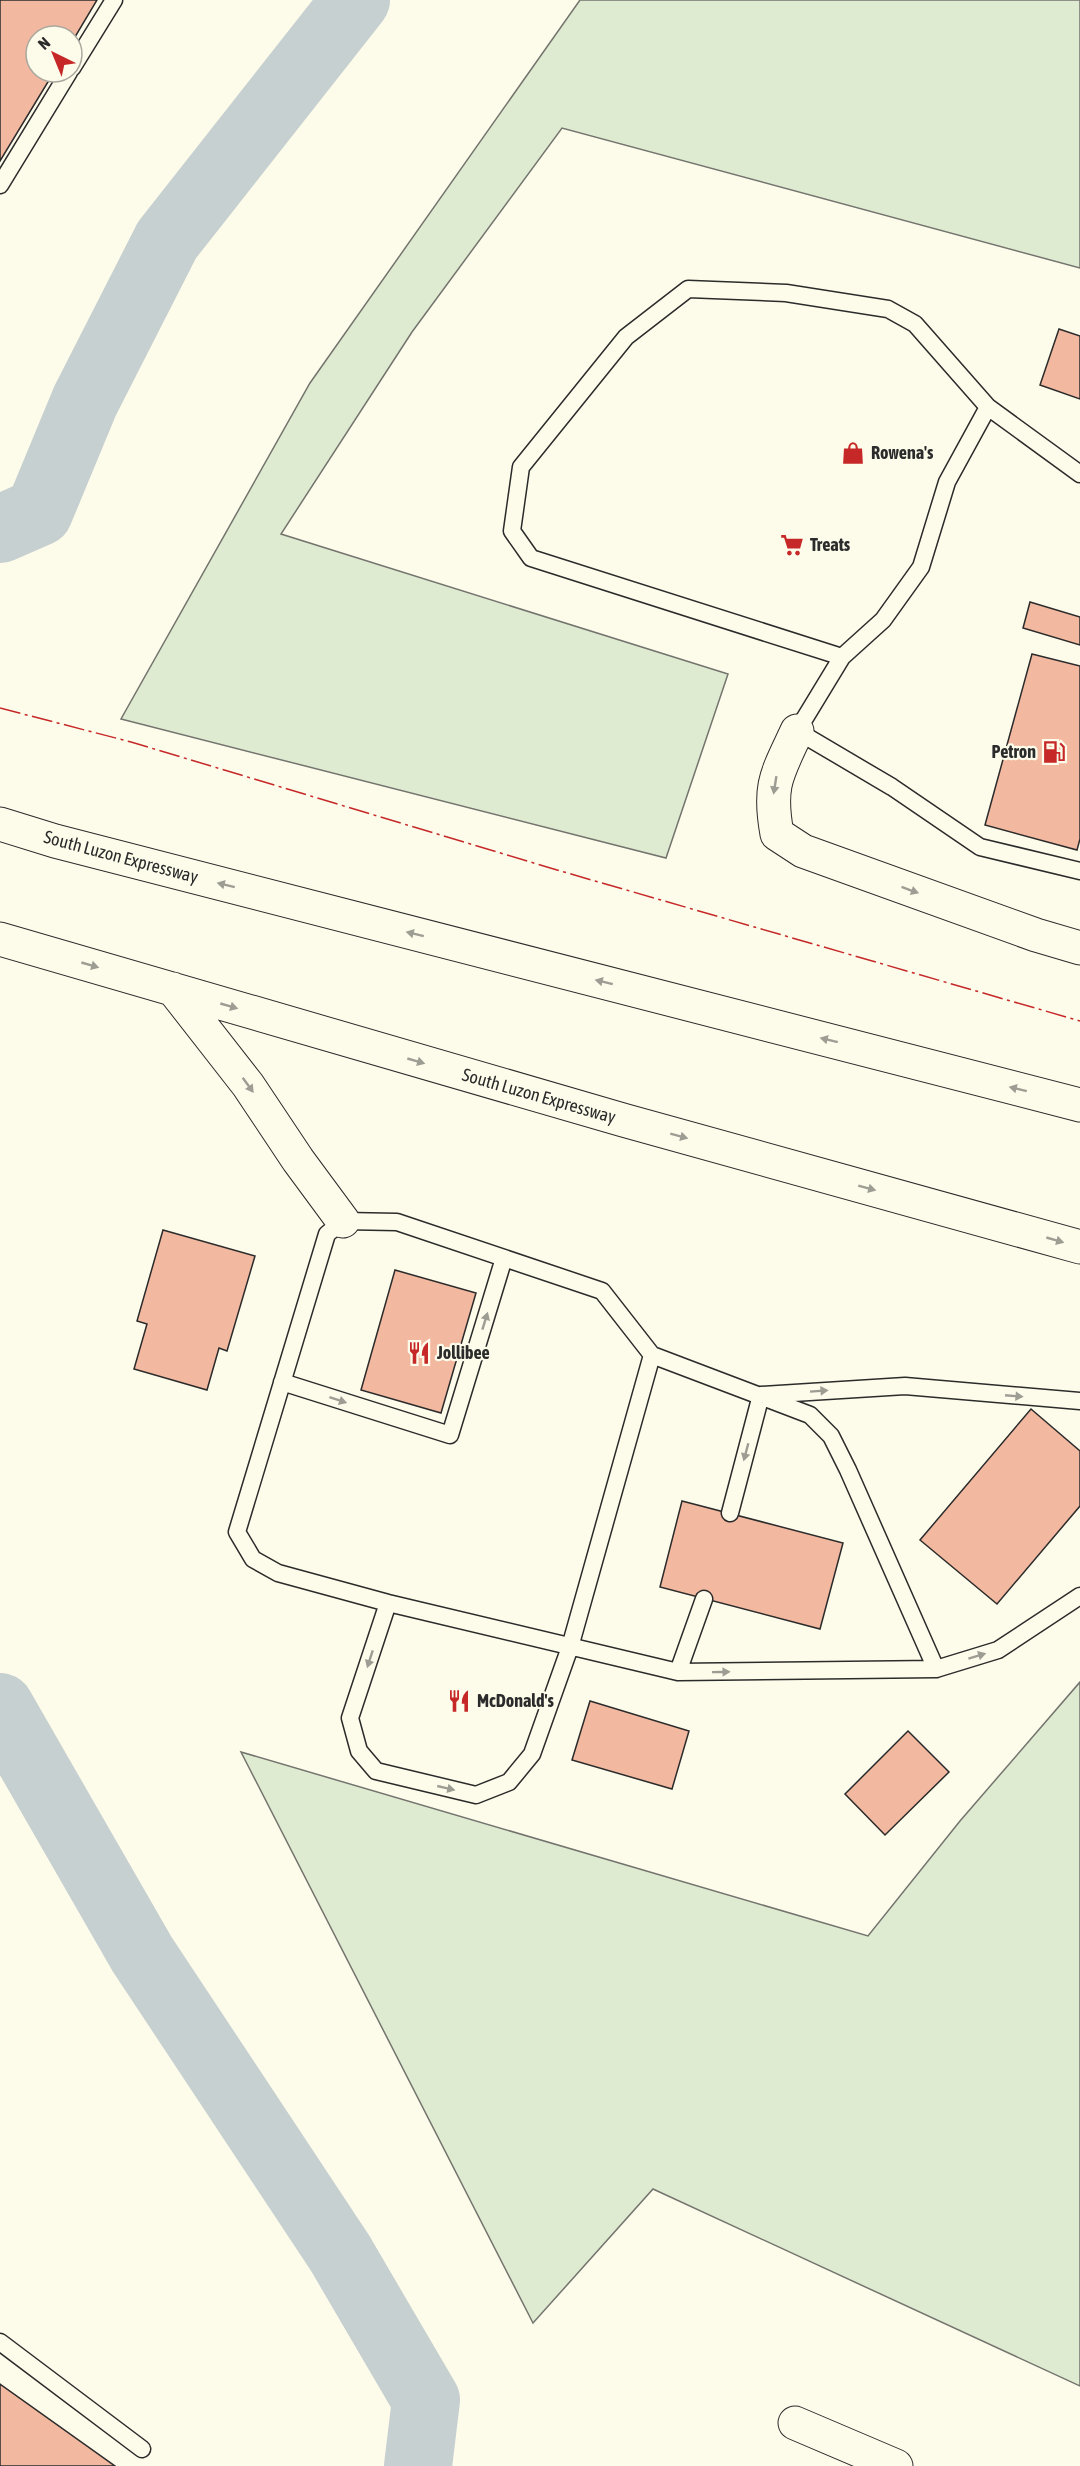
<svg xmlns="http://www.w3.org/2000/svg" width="1080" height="2466" font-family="'Asap Condensed',sans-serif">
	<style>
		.green { fill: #deebd1; stroke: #74746e; stroke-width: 1.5 }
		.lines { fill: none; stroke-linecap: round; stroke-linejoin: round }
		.river { stroke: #c7d0d0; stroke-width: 68 }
		.building { fill: #f2b8a0; stroke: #2b2b2b; stroke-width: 1.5 }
		.lane-casing { stroke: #2b2b2b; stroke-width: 19 }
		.street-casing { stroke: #2b2b2b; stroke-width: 35 }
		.highway-casing { stroke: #2b2b2b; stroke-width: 35 }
		.lane { stroke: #fdfbea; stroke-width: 16 }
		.street { stroke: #fdfbea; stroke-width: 33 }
		.highway { stroke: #fdfbea; stroke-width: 33 }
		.power { stroke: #c62828; stroke-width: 1.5; stroke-dasharray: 21 4.5 3 4.5; stroke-linecap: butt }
		.oneway { fill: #9e9d94 }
		.labels { text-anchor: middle; stroke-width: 4.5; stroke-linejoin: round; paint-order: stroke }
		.poi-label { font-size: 18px; font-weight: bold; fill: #2b2b2b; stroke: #fdfbea; text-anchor: start }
		.street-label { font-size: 18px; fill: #2b2b2b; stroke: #fdfbea }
	</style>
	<rect width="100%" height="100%" fill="#fdfbea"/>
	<path class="green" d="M580 0H1080V268L562 128 412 332 281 534 728 674 666 858 121 719 310 383Z
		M1080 1682V2386L653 2189 533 2323 241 1752 868 1936 960 1821Z"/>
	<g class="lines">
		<path class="river" d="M0 529 39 512 85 401 167 240 356 0
			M0 1707 142 1954 340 2253 426 2400 418 2466"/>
	</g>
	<path class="building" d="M0 0H97L72 42V36H36V72H54L0 161Z
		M1059 329 1080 336V399L1040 385Z
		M1030 602 1080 617V645L1023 628Z
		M1032 654 1080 666V839L1077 850 985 825Z
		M163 1230 255 1256 227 1351 219 1348 207 1390 134 1369 147 1324 137 1321Z
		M395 1270 476 1293 441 1413 361 1390Z
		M1031 1409 1080 1451V1506L997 1604 920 1540Z
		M682 1501 843 1543 820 1629 660 1587Z
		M590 1701 689 1731 672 1789 572 1760Z
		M908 1731 949 1772 885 1835 845 1794Z
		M0 2384 115 2466H0Z"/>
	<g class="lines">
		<g class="lane-casing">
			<path id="lane" d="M72 68 114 0
				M0 185 69 72
				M988 407 947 482 921 567 883 620 842 657 797 731 892 787 980 847 1080 871
				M842 657 531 558 512 531 521 467 626 337 688 289 786 293 888 309 915 324 988 407 1080 474
				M282 1382 450 1435 504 1258
				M730 1513 761 1395 905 1386 1080 1401
				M704 1599 678 1672 936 1669 998 1650 1080 1596
				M388 1603 350 1718 359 1751 376 1771 476 1795 509 1782 532 1754 570 1647 652 1355
				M678 1672 388 1603 278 1573 253 1559 237 1532 327 1234 343 1221 397 1222 602 1291 652 1355 810 1415 831 1436 848 1470 936 1669
				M0 2342 142 2449"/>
		</g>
		<g class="street-casing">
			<path id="street" d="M795 2423 896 2466"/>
		</g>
		<g class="highway-casing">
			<path id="highway" d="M797 731C777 774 768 785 777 834L803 851 1036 935 1080 948
				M0 824 55 841 1080 1105
				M0 939 623 1120 1080 1247
				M173 989 248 1085 298 1160 343 1221"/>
		</g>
		<use href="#lane" class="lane"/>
		<use href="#street" class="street"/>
		<use href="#highway" class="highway"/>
		<path class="power" d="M0 708 131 742 557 870 1080 1021"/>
	</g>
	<defs><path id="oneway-solid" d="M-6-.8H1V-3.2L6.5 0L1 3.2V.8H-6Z" transform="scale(1.5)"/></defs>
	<g class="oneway">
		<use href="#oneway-solid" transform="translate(775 785) rotate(99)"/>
		<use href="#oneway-solid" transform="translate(226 885) rotate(-166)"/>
		<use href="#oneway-solid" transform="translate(910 890) rotate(20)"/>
		<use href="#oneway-solid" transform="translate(415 934) rotate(-166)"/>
		<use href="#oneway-solid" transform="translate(90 965) rotate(16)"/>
		<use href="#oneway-solid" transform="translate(604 982) rotate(-166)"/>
		<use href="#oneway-solid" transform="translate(229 1006) rotate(16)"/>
		<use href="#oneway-solid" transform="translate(829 1040) rotate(-166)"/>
		<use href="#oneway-solid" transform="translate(416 1061) rotate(16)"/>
		<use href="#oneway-solid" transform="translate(248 1085) rotate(54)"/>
		<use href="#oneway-solid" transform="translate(1018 1089) rotate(-166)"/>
		<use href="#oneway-solid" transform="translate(679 1136) rotate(15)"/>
		<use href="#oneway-solid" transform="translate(867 1188) rotate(15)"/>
		<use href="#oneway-solid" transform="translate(1055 1240) rotate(16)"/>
		<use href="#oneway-solid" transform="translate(485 1321) rotate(-73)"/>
		<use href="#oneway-solid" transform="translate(819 1391) rotate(-4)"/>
		<use href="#oneway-solid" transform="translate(1014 1396) rotate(5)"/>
		<use href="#oneway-solid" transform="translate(338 1400) rotate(18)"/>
		<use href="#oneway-solid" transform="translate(746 1452) rotate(105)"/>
		<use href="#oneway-solid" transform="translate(977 1656) rotate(-17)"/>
		<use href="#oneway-solid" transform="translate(370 1659) rotate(108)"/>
		<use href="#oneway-solid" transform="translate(721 1672) rotate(-1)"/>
		<use href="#oneway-solid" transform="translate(446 1788) rotate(13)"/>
	</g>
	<defs>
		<g id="shop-bare" transform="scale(1.8)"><path d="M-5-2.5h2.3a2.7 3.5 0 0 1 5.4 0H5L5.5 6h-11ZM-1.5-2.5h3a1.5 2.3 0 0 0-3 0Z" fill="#c62828" stroke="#fdfbea" stroke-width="2.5" paint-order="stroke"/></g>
		<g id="supermarket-bare" transform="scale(1.8)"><path d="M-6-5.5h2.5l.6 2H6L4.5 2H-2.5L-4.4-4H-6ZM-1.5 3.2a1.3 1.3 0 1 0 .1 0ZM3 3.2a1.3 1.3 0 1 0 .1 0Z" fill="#c62828" stroke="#fdfbea" stroke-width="2.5" paint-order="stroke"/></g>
		<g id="fuel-bare" transform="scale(1.8)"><path d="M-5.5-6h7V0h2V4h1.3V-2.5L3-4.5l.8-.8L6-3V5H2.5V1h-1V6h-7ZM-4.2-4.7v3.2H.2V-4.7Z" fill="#c62828" stroke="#fdfbea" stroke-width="2.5" paint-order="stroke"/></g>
		<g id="restaurant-bare" transform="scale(1.8)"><path d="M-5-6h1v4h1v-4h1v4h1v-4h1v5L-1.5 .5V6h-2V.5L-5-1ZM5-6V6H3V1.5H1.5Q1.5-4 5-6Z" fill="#c62828" stroke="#fdfbea" stroke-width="2.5" paint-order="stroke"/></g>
	</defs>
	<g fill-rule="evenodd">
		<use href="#shop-bare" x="853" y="453"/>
		<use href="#supermarket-bare" x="792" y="545"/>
		<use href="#fuel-bare" x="1054" y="752"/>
		<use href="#restaurant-bare" x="419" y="1353"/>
		<use href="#restaurant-bare" x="459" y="1701"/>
	</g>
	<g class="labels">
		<g class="poi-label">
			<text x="871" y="459">Rowena's</text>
			<text x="810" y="551">Treats</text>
			<text x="1036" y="758" text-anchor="end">Petron</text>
			<text x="437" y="1359">Jollibee</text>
			<text x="477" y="1707">McDonald's</text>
		</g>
		<g class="street-label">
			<text transform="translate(121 857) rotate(15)" y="6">South Luzon Expressway</text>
			<text transform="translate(539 1096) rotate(16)" y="6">South Luzon Expressway</text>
		</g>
	</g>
	<g transform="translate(54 54) rotate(317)"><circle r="28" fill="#fdfbea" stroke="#a9a89e" stroke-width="1.5"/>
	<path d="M0-4.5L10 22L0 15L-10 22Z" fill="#c62828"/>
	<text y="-9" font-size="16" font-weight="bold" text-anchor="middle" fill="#2b2b2b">N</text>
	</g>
</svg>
